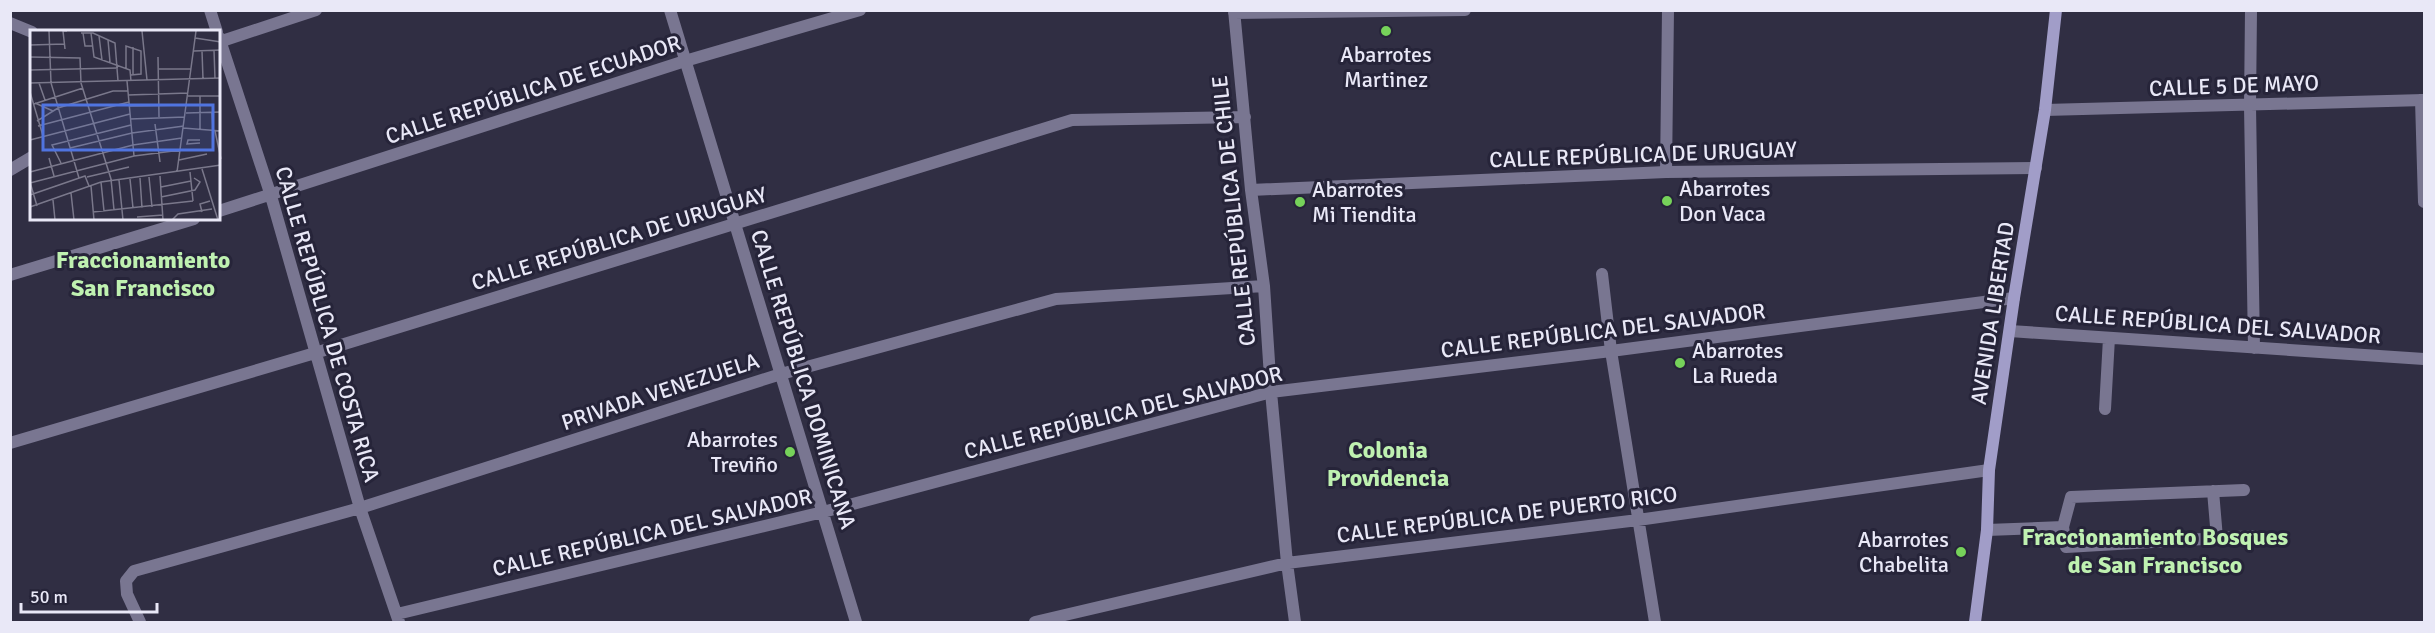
<svg xmlns="http://www.w3.org/2000/svg" width="2435" height="633" font-family="Signika,sans-serif">
	<style>
		.lines { fill: none; stroke-linecap: round; stroke-linejoin: round }
		.street { stroke: #797691; stroke-width: 12 }
		.secondary { stroke: #a19dc8; stroke-width: 12 }
		.poi-dot { fill: #76d25a; stroke: #262439; stroke-width: 2 }
		.labels { text-anchor: middle; stroke-width: 6; stroke-linejoin: round; paint-order: stroke }
		.poi-label { font-size: 22px; fill: #e9e8f7; stroke: #262439; text-anchor: start }
		.street-label { font-size: 22px; fill: #e9e8f7; stroke: #262439 }
		.neighbourhood-label { font-size: 24px; font-weight: bold; fill: #bff1b1; stroke: #262439 }
		.inset-road { fill: none; stroke: #7a788b; stroke-width: 1.5 }
		.view { fill: #5074e0; fill-opacity: 0.15; stroke: #5074e0; stroke-width: 3 }
		.inset-edge { fill: none; stroke: #e9e8f7; stroke-width: 3 }
	</style>
	<rect width="100%" height="100%" fill="#302e43"/>
	<g class="lines">
		<path class="street" d="M210 10 217 32
			M670 10 856 622
			M1234 10 1251 190 1264 286 1271 392 1287 563 1295 622
			M2251 10 2250 106 2254 348
			M1234 13 1465 10
			M10 23 32 32
			M219 37 271 196 360 508 399 622
			M219 42 316 10
			M2421 100 2424 202
			M2045 110 2424 100
			M10 170 32 157
			M1666 172 1668 10
			M1251 190 1666 172 2036 168
			M219 211 685 61 860 10
			M1602 274 1611 351 1655 622
			M10 275 194 219
			M2010 331 2424 359
			M2105 409 2109 338
			M10 443 315 353 1072 120 1245 117
			M2244 490 2071 497 2063 527 2066 547 2255 536
			M2213 491 2217 538
			M1987 530 2063 527
			M397 614 823 512 1271 392 1611 351 2014 298
			M140 622 127 594 126 581 134 571 360 508 781 374 1056 299 1264 286
			M1035 622 1287 563 1638 520 1989 470"/>
		<path class="secondary" d="M1975 622 1987 530 1989 470 2014 298 2045 110 2056 10"/>
	</g>
	<g class="poi-dot">
		<circle cx="1386" cy="31" r="6"/>
		<circle cx="1667" cy="201" r="6"/>
		<circle cx="1300" cy="202" r="6"/>
		<circle cx="1680" cy="363" r="6"/>
		<circle cx="790" cy="452" r="6"/>
		<circle cx="1961" cy="552" r="6"/>
	</g>
	<g class="labels">
		<g class="poi-label">
			<text x="1386" y="62" text-anchor="middle">Abarrotes<tspan x="1386" dy="25">Martinez</tspan></text>
			<text x="1679" y="196">Abarrotes<tspan x="1679" dy="25">Don Vaca</tspan></text>
			<text x="1312" y="197">Abarrotes<tspan x="1312" dy="25">Mi Tiendita</tspan></text>
			<text x="1692" y="358">Abarrotes<tspan x="1692" dy="25">La Rueda</tspan></text>
			<text x="778" y="447" text-anchor="end">Abarrotes<tspan x="778" dy="25">Treviño</tspan></text>
			<text x="1949" y="547" text-anchor="end">Abarrotes<tspan x="1949" dy="25">Chabelita</tspan></text>
		</g>
		<g class="street-label">
			<text transform="translate(2234 85) rotate(-2)" y="8">CALLE 5 DE MAYO</text>
			<text transform="translate(533 89) rotate(-18)" y="8">CALLE REPÚBLICA DE ECUADOR</text>
			<text transform="translate(1643 154) rotate(-2)" y="8">CALLE REPÚBLICA DE URUGUAY</text>
			<text transform="translate(1233 211) rotate(-96)" y="8">CALLE REPÚBLICA DE CHILE</text>
			<text transform="translate(619 238) rotate(-17)" y="8">CALLE REPÚBLICA DE URUGUAY</text>
			<text transform="translate(1992 313) rotate(-81)" y="8">AVENIDA LIBERTAD</text>
			<text transform="translate(328 324) rotate(74)" y="8">CALLE REPÚBLICA DE COSTA RICA</text>
			<text transform="translate(2218 324) rotate(4)" y="8">CALLE REPÚBLICA DEL SALVADOR</text>
			<text transform="translate(1603 330) rotate(-7)" y="8">CALLE REPÚBLICA DEL SALVADOR</text>
			<text transform="translate(804 379) rotate(73)" y="8">CALLE REPÚBLICA DOMINICANA</text>
			<text transform="translate(660 391) rotate(-18)" y="8">PRIVADA VENEZUELA</text>
			<text transform="translate(1123 412) rotate(-14)" y="8">CALLE REPÚBLICA DEL SALVADOR</text>
			<text transform="translate(1507 514) rotate(-7)" y="8">CALLE REPÚBLICA DE PUERTO RICO</text>
			<text transform="translate(652 532) rotate(-13)" y="8">CALLE REPÚBLICA DEL SALVADOR</text>
		</g>
		<g class="neighbourhood-label">
			<text x="143" y="268">Fraccionamiento<tspan x="143" dy="28">San Francisco</tspan></text>
			<text x="1388" y="458">Colonia<tspan x="1388" dy="28">Providencia</tspan></text>
			<text x="2155" y="545">Fraccionamiento Bosques<tspan x="2155" dy="28">de San Francisco</tspan></text>
		</g>
	</g>
	<g transform="translate(30 30)">
		<rect width="190" height="190" fill="#302e43"/>
		<path class="inset-road" d="M19 1 21 53 49 148M112 1 117 50M51 3H63L85 13 88 51M53 3 55 16H62M61 3 64 27 100 40 101 51M69 6 72 30M165 8 191 12M78 10 80 32M0 15 35 14M103 17V44M35 19 33 1H37M184 20 185 49M164 21 191 20M172 21 173 49M0 27 50 28 51 53 81 149 84 180M128 27 129 87M96 38V16L111 21V44L101 45M129 39H161M0 40 88 38M97 51 104 126M0 53 191 48M9 53 15 70M0 62 13 106M98 65 158 63M158 66H191M170 66V100M5 73 23 81M4 74 53 58M99 76 157 75M182 82 183 100M156 83 191 82M100 89 155 87M7 91 28 78 83 61H98M125 94 130 132M8 96 99 72M153 98 191 101M185 101 191 129M0 110 100 84M170 110H158L157 114 170 113M40 118 102 103 154 96M19 128 24 146M149 130 177 124M31 133 22 115 101 95M172 139 188 190M0 142 103 115 152 108M147 142 166 1M160 142 163 171M130 146 133 190M57 147 99 137M119 147 122 177M110 148 112 178M100 149 103 178M89 150 93 190M0 152 7 176M71 152 74 181M0 153 104 126 151 120M61 156 64 190M131 157 161 151M41 163 44 190M0 165 55 146 59 156M131 167 165 160 170 152 164 148M23 170 25 190M0 177 71 152 191 135M63 182 163 171M172 182 170 174 180 171M107 187 133 185M142 190 148 184 182 179"/>
		<path class="view" d="M13 75H183V120H13Z"/>
		<rect width="190" height="190" class="inset-edge"/>
	</g>
	<rect width="2435" height="633" fill="none" stroke="#e9e8f7" stroke-width="24"/>
	<path d="M21 603v9h136v-9" fill="none" stroke="#e9e8f7" stroke-width="3"/>
	<text x="30" y="603" font-size="18" fill="#e9e8f7" stroke="#262439" stroke-width="4.5" paint-order="stroke">50 m</text>
</svg>
